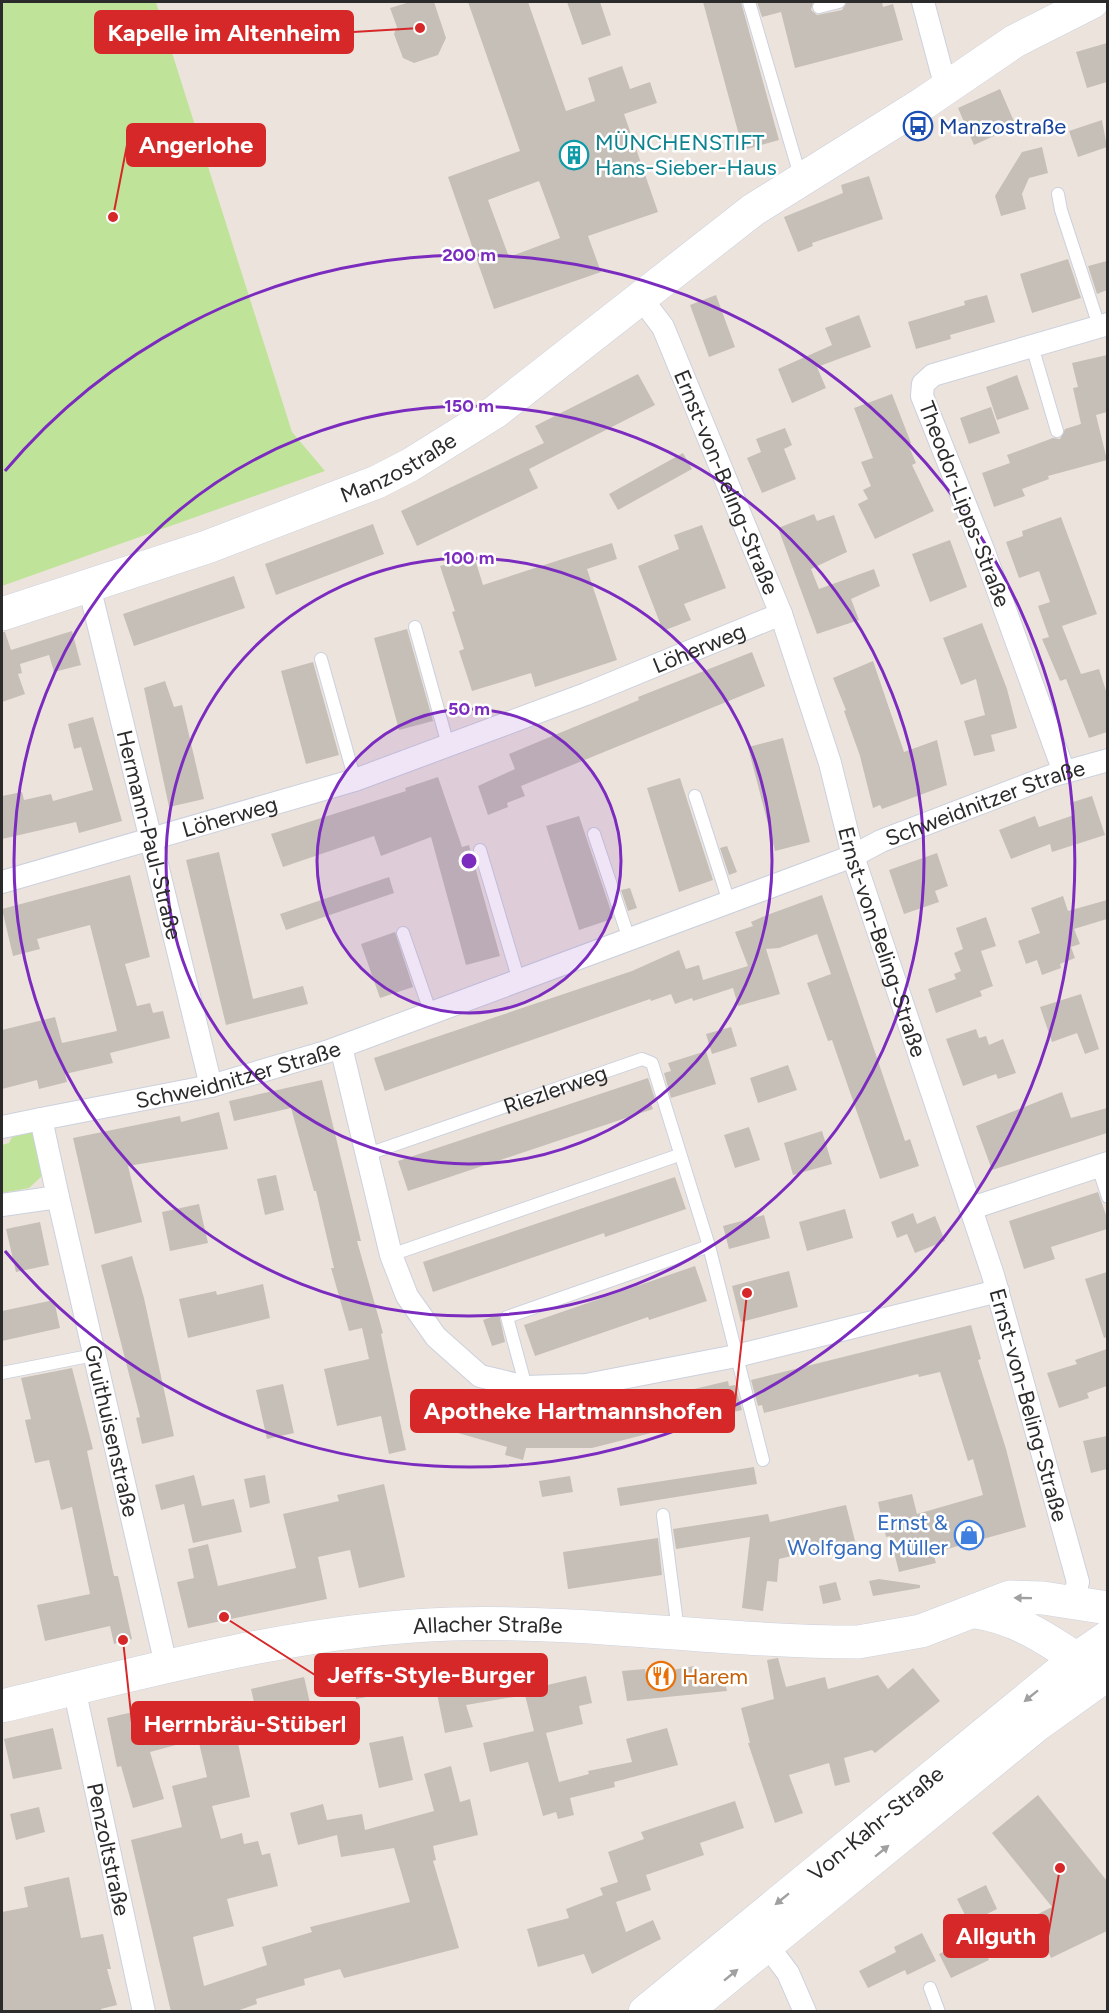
<svg xmlns="http://www.w3.org/2000/svg" width="1109" height="2013" font-family="Figtree,sans-serif">
	<style>
		.green { fill: #bfe499 }
		.building { fill: #c5bfb8; fill-rule: evenodd }
		.lines { fill: none; stroke-linecap: round; stroke-linejoin: round }
		.lane-casing { stroke: #cbd1dd; stroke-width: 14 }
		.street-casing { stroke: #cbd1dd; stroke-width: 24 }
		.secondary-casing { stroke: #cbd1dd; stroke-width: 34 }
		.lane { stroke: #fff; stroke-width: 12 }
		.street { stroke: #fff; stroke-width: 22 }
		.secondary { stroke: #fff; stroke-width: 33 }
		.oneway { fill: #a0a0a0 }
		.ring { fill: none; stroke: #7b2cbf; stroke-width: 3 }
		.labels { text-anchor: middle; stroke-width: 5; stroke-linejoin: round; paint-order: stroke }
		.transit-label { font-size: 22px; fill: #164399; stroke: #fff; text-anchor: start }
		.culture-label { font-size: 22px; fill: #0d838f; stroke: #fff; text-anchor: start }
		.street-label { font-size: 22px; fill: #2b2b2b; stroke: #fff }
		.shop-label { font-size: 22px; fill: #366cbe; stroke: #fff; text-anchor: end }
		.food-label { font-size: 22px; fill: #c56008; stroke: #fff; text-anchor: start }
		.centre { fill: #7b2cbf; stroke: #fff; stroke-width: 3 }
		.ring-label { font-size: 18px; text-anchor: middle; font-weight: bold; fill: #7b2cbf; stroke: #fff; stroke-width: 5; stroke-linejoin: round; paint-order: stroke }
		.leader { fill: none; stroke: #d62828; stroke-width: 2 }
		.callout-dot { fill: #d62828; stroke: #fff; stroke-width: 2 }
		.callout { fill: #d62828; stroke: #d62828; stroke-width: 2 }
		.callout-label { font-size: 24px; text-anchor: middle; font-weight: bold; fill: #fff }
	</style>
	<rect width="100%" height="100%" fill="#ede3dd"/>
	<path class="green" d="M2 2H156L292 432 325 471 2 586Z
		M33 1132 43 1168 41 1177 29 1188 2 1193V1145L9 1143 12 1137Z"/>
	<path class="building" d="M410 2H434L446 38 438 55 414 63 403 58 394 34 397 27 390 8Z
		M468 2H528L566 111 595 101 588 78 622 66 630 89 650 82 657 103 624 114 658 212 588 236 601 272 494 309 448 177 520 151ZM539 181 560 238 509 257 488 200Z
		M567 2H600L611 35 582 45Z
		M703 2H741L779 140 743 150Z
		M757 2H813L811 10 817 15 842 10 847 2H882L883 7 893 4 903 40 795 68 781 12 762 17Z
		M1107 43V82L1087 88 1076 52Z
		M1000 89 1016 126 974 145 958 108Z
		M1102 120 1107 147 1078 157 1069 131Z
		M1042 147 1048 173 1029 178 1022 194 1026 209 1001 216 995 196 1022 152Z
		M869 176 883 219 812 243 813 246 798 252 784 217 843 193 841 185Z
		M1068 259 1081 298 1032 313 1020 274Z
		M1107 261V290L1097 294 1088 266Z
		M716 295 735 347 709 357 690 305Z
		M987 295 995 322 950 335 951 339 916 349 908 322 965 305 964 301Z
		M859 315 871 347 817 367 826 388 792 403 778 369 832 345 825 328Z
		M1107 355V412L1096 415 1107 460 1048 476 1049 479 1022 489 1025 496 994 507 982 473 1010 463 1007 455 1053 438 1060 439 1065 429 1081 424 1073 388 1078 387 1072 363Z
		M638 374 655 405 529 469 538 488 417 546 401 511 544 443 535 426Z
		M1017 375 1029 409 997 420 986 387Z
		M892 394 911 443 908 444 916 463 912 465 934 511 875 539 858 504 868 499 863 490 871 486 861 462 873 458 854 408Z
		M991 407 1000 433 969 444 960 418Z
		M785 428 792 445 784 449 796 479 762 493 747 458 761 452 756 439Z
		M683 453 692 469 618 510 609 494Z
		M814 514 817 521 834 515 847 552 811 569 819 589 874 569 880 586 851 599 859 620 817 634 778 528Z
		M1061 517 1097 614 1062 626 1081 674 1099 669 1107 694V732L1089 738 1066 679 1060 681 1042 639 1049 637 1038 606 1050 602 1039 571 1019 578 1006 542 1023 536 1022 531Z
		M373 524 384 554 276 595 265 564Z
		M702 525 726 588 684 604 691 620 663 631 638 566 679 549 674 535Z
		M950 540 967 587 930 602 912 554Z
		M612 543 617 559 587 569 617 660 535 687 531 673 472 691 459 651 464 649 452 612 455 611 440 566 474 556 483 585Z
		M234 576 245 608 134 646 123 614Z
		M982 623 1007 689 1017 728 991 735 995 751 974 756 964 721 985 715 976 679 961 685 943 638Z
		M407 629 433 721 399 730 374 638Z
		M72 631 81 665 54 672 49 655 20 664 22 673 18 674 25 694 2 702V632H5L11 650Z
		M752 652 765 686 521 786 525 796 507 803 508 807 488 815 478 786 515 769 509 754 639 700 638 697Z
		M873 661 904 752 937 740 947 785 882 809 880 805 873 808 860 756 844 711 846 710 833 678Z
		M313 662 339 755 306 764 281 671Z
		M165 681 174 707 182 705 204 799 169 807 144 688Z
		M93 717 122 821 79 833 76 822 2 839V796L22 792 24 800 51 794 53 801 93 790 81 747 74 749 68 724Z
		M783 738 810 842 775 851 748 747Z
		M438 777 462 847 469 845 500 956 466 965 431 837 381 856 374 836 283 867 271 834 406 791 405 788Z
		M680 778 713 880 679 892 647 788Z
		M1092 796 1105 835 1052 852 1050 844 1011 859 999 830 1035 816 1039 827 1074 815 1070 803Z
		M579 816 613 917 612 919 579 930 546 826Z
		M727 846 737 872 729 875 720 848Z
		M219 852 253 999 303 986 308 1004 226 1025 186 860Z
		M937 853 948 886 935 891 939 902 904 914 889 870Z
		M130 875 150 957 125 964 137 1006 150 1003 153 1013 163 1011 170 1038 110 1053 113 1063 65 1074 67 1082 39 1089 37 1080 2 1089V1030L55 1017 62 1043 117 1031 90 925 37 939 40 949 13 956 2 909Z
		M389 877 394 893 286 930 280 914Z
		M630 888 637 908 628 911 621 890Z
		M822 895 905 1141 910 1139 919 1166 880 1179 832 1040 828 1041 807 983 831 974 817 934 779 948 766 949 780 994 738 1006 733 988 693 1001 692 998 675 1004 671 994 651 1001 650 999 385 1091 374 1058 632 971 679 950 686 969 699 965 703 980 748 966 735 932 753 926 751 922 767 915Z
		M1063 896 1068 911 1107 900V919L1074 929 1080 944 1071 947 1075 958 1060 964 1061 968 1042 975 1037 960 1026 964 1018 941 1040 933 1031 908Z
		M986 917 996 946 981 951 993 986 980 991 982 996 936 1013 928 989 956 979 954 974 961 971 954 953 963 949 956 928Z
		M395 932 413 987 380 998 361 944Z
		M1081 994 1099 1049 1085 1054 1077 1033 1052 1042 1040 1007Z
		M731 1027 737 1046 712 1054 706 1034Z
		M976 1029 979 1038 986 1036 989 1045 1003 1039 1016 1073 998 1079 996 1074 963 1086 946 1039Z
		M706 1051 716 1084 671 1098 664 1073 671 1071 668 1063Z
		M788 1065 797 1090 758 1103 750 1078Z
		M648 1078 656 1102 651 1104 653 1109 408 1191 398 1161Z
		M322 1080 361 1241H357L383 1333 381 1334 406 1450 389 1454 381 1416 337 1426 324 1369 369 1359 362 1328 349 1331 331 1268H334L316 1191H314L291 1108 234 1121 229 1101Z
		M1062 1092 1071 1118 1107 1108V1133L992 1170 976 1126Z
		M219 1112 228 1149 128 1166 142 1222 95 1234 73 1138 180 1116 181 1122Z
		M749 1127 760 1160 735 1168 724 1135Z
		M822 1131 832 1164 793 1175 784 1143Z
		M276 1175 284 1210 265 1215 257 1179Z
		M675 1177 686 1209 605 1237 604 1233 433 1292 423 1262Z
		M1098 1192 1107 1218V1229L1051 1247 1055 1259 1024 1269 1009 1221Z
		M199 1204 208 1243 170 1251 162 1212Z
		M845 1209 853 1238 807 1251 799 1222Z
		M913 1213 917 1224 935 1216 945 1241 915 1253 907 1234 897 1238 891 1222Z
		M764 1215 770 1238 729 1249 723 1226Z
		M40 1222 49 1265 16 1272 6 1229Z
		M132 1256 144 1298 174 1436 142 1444 136 1418 140 1417 101 1265Z
		M695 1266 707 1301 649 1320 648 1317 535 1356 524 1325Z
		M789 1271 798 1307 741 1322 732 1286Z
		M1107 1272V1337L1104 1338 1085 1279Z
		M263 1284 270 1318 188 1338 179 1299 216 1291 217 1295Z
		M54 1300 60 1328 2 1341V1311Z
		M499 1314 505 1342 492 1346 483 1320Z
		M971 1325 981 1359 978 1360 1006 1449 1026 1527 933 1553 936 1563 899 1572 890 1536 886 1537 878 1502 912 1494 917 1514 983 1495 973 1459 968 1461 940 1372 919 1377 918 1374 764 1413 762 1405 758 1406 751 1380Z
		M1107 1349V1386L1087 1393 1089 1398 1059 1408 1047 1373 1077 1364 1075 1360Z
		M72 1368 93 1449 87 1451 114 1576H118L132 1639 114 1644 110 1626 45 1641 37 1605 90 1594 72 1507 61 1510 49 1460 35 1463 25 1420 31 1419 21 1378Z
		M728 1381 729 1386 735 1385 742 1410 592 1448H526L523 1460 505 1455 507 1447 437 1427 447 1394 540 1421V1414H588Z
		M283 1384 294 1433 267 1439 256 1390Z
		M1107 1436V1469L1091 1473 1083 1441Z
		M754 1467 757 1484 620 1506 617 1488Z
		M194 1475 202 1506 234 1499 242 1532 193 1543 184 1504 161 1510 155 1485Z
		M265 1475 270 1503 250 1508 244 1479Z
		M570 1476 573 1492 542 1497 539 1481Z
		M384 1484 405 1577 359 1588 350 1550 318 1557 327 1599 188 1628 177 1582 194 1578 188 1549 208 1544 218 1586 296 1568 283 1514 339 1501 337 1495Z
		M846 1505 855 1541 779 1559 777 1582 767 1581 763 1611 742 1608 750 1537 676 1549 673 1529 768 1514 770 1522Z
		M658 1538 662 1575 568 1589 563 1552Z
		M879 1579 920 1585V1588L873 1596 869 1581Z
		M836 1582 841 1600 823 1604 819 1586Z
		M440 1655 444 1680 526 1667 530 1689 586 1676 592 1703 579 1706 583 1724 546 1733 559 1782 589 1774 588 1771 632 1762 626 1739 667 1728 678 1765 614 1782 615 1787 570 1798 574 1815 558 1819 556 1812 543 1816 528 1762 490 1772 483 1743 534 1731 525 1695 466 1705 473 1727 445 1733 435 1684 356 1699 351 1666 386 1660 387 1665Z
		M778 1658 786 1687 825 1677 828 1689 878 1675 888 1689 913 1668 940 1701 875 1753 872 1750 844 1758 850 1782 835 1786 829 1763 789 1775 803 1813 775 1823 748 1743H750L741 1708 774 1699 767 1660Z
		M694 1666 695 1681 723 1674 727 1691 627 1701 622 1671 645 1669 646 1675Z
		M304 1677 310 1703 257 1715 251 1689Z
		M133 1712 137 1730 181 1719 187 1742 150 1752 164 1799 133 1808 121 1766 117 1767 107 1718Z
		M232 1717 250 1797 212 1806 221 1839 242 1833 244 1844 258 1841 262 1855 270 1853 278 1886 227 1899 234 1926 193 1937 204 1986 267 1965 262 1947 312 1932 310 1927 410 1902 394 1848 341 1857 337 1835 298 1845 290 1813 323 1804 327 1820 362 1814 365 1830 434 1811 424 1774 451 1766 460 1802 470 1799 478 1835 433 1846 436 1860 433 1861 459 1948 344 1978 340 1969 304 1979 305 1985 256 1999 257 2004 234 2012H171L131 1840 182 1827 172 1786 207 1777 195 1726Z
		M53 1728 62 1769 13 1779 4 1739Z
		M403 1736 413 1780 379 1788 369 1743Z
		M1038 1795 1107 1881V1931L1051 1958 1032 1917 1052 1907 992 1833Z
		M735 1801 744 1828 700 1843 704 1855 646 1875 651 1890 616 1902 626 1932 653 1920 661 1939 592 1974 584 1954 538 1967 527 1929 569 1918 566 1909 603 1895 600 1888 618 1882 608 1852 644 1839 641 1832Z
		M39 1807 45 1832 16 1840 10 1814Z
		M69 1877 81 1938 103 1934 111 1969H107L117 2005 101 2009 102 2012H2V1912L28 1907 24 1887Z
		M986 1885 997 1909 969 1923 957 1899Z
		M922 1933 936 1961 907 1975 905 1970 868 1988 859 1971 896 1952 894 1947Z
		M977 1935 989 1960 951 1978 939 1954Z"/>
	<g class="lines">
		<g class="lane-casing">
			<g id="lane">
				<path d="M749 2 801 179"/>
				<path d="M819 7 839 2"/>
				<path d="M1058 194 1061 210 1099 326"/>
				<path d="M1032 346 1057 431"/>
				<path d="M415 627 448 745"/>
				<path d="M321 659 355 780"/>
				<path d="M695 796 729 902"/>
				<path d="M594 834 629 939"/>
				<path d="M480 850 519 981"/>
				<path d="M403 933 431 1014"/>
				<path id="s1" d="M368 1154 642 1059 652 1063 709 1246 763 1460"/>
				<path d="M1098 1167 1108 1197"/>
				<path d="M391 1255 679 1155"/>
				<path d="M2 1373 94 1355"/>
				<path d="M526 1387 507 1317 709 1246"/>
				<path d="M663 1515 678 1631"/>
				<path d="M930 1988 939 2012"/>
			</g>
		</g>
		<g class="street-casing">
			<g id="street">
				<path d="M923 2 946 88"/>
				<path id="s2" d="M641 298 663 327 781 614 830 763 853 856 993 1275 1078 1582 1073 1602"/>
				<path id="s3" d="M89 586 211 1086"/>
				<path d="M1064 772 984 552 922 396 923 384 933 375 1108 324"/>
				<path id="s4" d="M2 882 355 780 586 694 781 614"/>
				<path d="M341 1047 391 1255 407 1296 436 1337 480 1376 526 1387 586 1385 736 1356 998 1291"/>
				<path id="s5" d="M41 1119 211 1086 329 1051 853 856 881 841 1051 776 1108 760"/>
				<path d="M2 1127 41 1119 58 1197 2 1205"/>
				<path id="s6" d="M58 1197 166 1665"/>
				<path d="M972 1208 1108 1163"/>
				<path id="s7" d="M74 1688 144 2012"/>
				<path d="M767 1945 788 1973 805 2012"/>
			</g>
		</g>
		<g class="secondary-casing">
			<g id="secondary">
				<path id="s8" d="M2 614 207 547 377 482 410 465 495 412 753 210 924 103 1015 41 1092 2"/>
				<path d="M976 1612C1022 1619 1055 1645 1094 1670"/>
				<path id="s9" d="M2 1706C150 1671 297 1629 451 1624 586 1620 722 1642 858 1642L921 1631 1010 1597 1043 1598 1108 1608"/>
				<path id="s10" d="M645 2012 1076 1659 1108 1637"/>
				<path d="M685 2012 1038 1724 1108 1674"/>
			</g>
		</g>
		<use href="#lane" class="lane"/>
		<use href="#street" class="street"/>
		<use href="#secondary" class="secondary"/>
	</g>
	<defs><path id="oneway-solid" d="M-6-.8H1V-3.2L6.5 0L1 3.2V.8H-6Z" transform="scale(1.5)"/></defs>
	<g class="oneway">
		<use href="#oneway-solid" transform="translate(1023 1598) rotate(-179)"/>
		<use href="#oneway-solid" transform="translate(1031 1696) rotate(141)"/>
		<use href="#oneway-solid" transform="translate(882 1851) rotate(-39)"/>
		<use href="#oneway-solid" transform="translate(782 1899) rotate(141)"/>
		<use href="#oneway-solid" transform="translate(731 1975) rotate(-39)"/>
	</g>
	<circle cx="469" cy="861" r="152" fill="#7b2cbf" fill-opacity=".12"/>
	<g class="ring">
		<circle cx="469" cy="861" r="152"/>
		<circle cx="469" cy="861" r="303"/>
		<circle cx="469" cy="861" r="455"/>
		<path d="M5 471A606 606 0 1 1 5 1251"/>
	</g>
	<defs>
		<g id="bus-ring" transform="scale(1.5)"><circle r="9.5" fill="#fff" stroke="#1a4fb4" stroke-width="1.5"/><path d="M-5-6H5V4H4V6H2V4H-2V6H-4V4H-5ZM-3.5-4V0h7V-4ZM-3.5 1.2v1.5H-2V1.2ZM2 1.2v1.5H3.5V1.2Z" fill="#1a4fb4"/></g>
		<g id="building-ring" transform="scale(1.5)"><circle r="9.5" fill="#fff" stroke="#0f9aa8" stroke-width="1.5"/><path d="M-4-6H4V6H1V3H-1V6H-4ZM-2.5-4.3h1.7v1.8h-1.7ZM.8-4.3h1.7v1.8H.8ZM-2.5-1h1.7V.8h-1.7ZM.8-1h1.7V.8H.8Z" fill="#0f9aa8"/></g>
		<g id="shop-ring" transform="scale(1.5)"><circle r="9.5" fill="#fff" stroke="#3f7fe0" stroke-width="1.5"/><path d="M-5-2.5h2.3a2.7 3.5 0 0 1 5.4 0H5L5.5 6h-11ZM-1.5-2.5h3a1.5 2.3 0 0 0-3 0Z" fill="#3f7fe0"/></g>
		<g id="restaurant-ring" transform="scale(1.5)"><circle r="9.5" fill="#fff" stroke="#e8710a" stroke-width="1.5"/><path d="M-5-6h1v4h1v-4h1v4h1v-4h1v5L-1.5 .5V6h-2V.5L-5-1ZM5-6V6H3V1.5H1.5Q1.5-4 5-6Z" fill="#e8710a"/></g>
	</defs>
	<g fill-rule="evenodd">
		<use href="#bus-ring" x="918" y="126"/>
		<use href="#building-ring" x="574" y="155"/>
		<use href="#shop-ring" x="969" y="1535"/>
		<use href="#restaurant-ring" x="661" y="1676"/>
	</g>
	<g class="labels">
		<g class="transit-label">
			<text x="939" y="134">Manzostraße</text>
		</g>
		<g class="culture-label">
			<text x="595" y="150">MÜNCHENSTIFT<tspan x="595" dy="25">Hans-Sieber-Haus</tspan></text>
		</g>
		<g class="street-label">
			<text dy="8" stroke="none"><textPath href="#s8" startOffset="423">Manzostraße</textPath></text>
			<text dy="8" stroke="none"><textPath href="#s2" startOffset="204">Ernst-von-Beling-Straße</textPath></text>
			<text transform="translate(965 504) rotate(69)" y="8">Theodor-Lipps-Straße</text>
			<text dy="8" stroke="none"><textPath href="#s4" startOffset="736">Löherweg</textPath></text>
			<text dy="8" stroke="none"><textPath href="#s5" startOffset="998">Schweidnitzer Straße</textPath></text>
			<text dy="8" stroke="none"><textPath href="#s4" startOffset="237">Löherweg</textPath></text>
			<text dy="8" stroke="none"><textPath href="#s3" startOffset="256">Hermann-Paul-Straße</textPath></text>
			<text dy="8" stroke="none"><textPath href="#s2" startOffset="690">Ernst-von-Beling-Straße</textPath></text>
			<text dy="8" stroke="none"><textPath href="#s5" startOffset="202">Schweidnitzer Straße</textPath></text>
			<text dy="8" stroke="none"><textPath href="#s1" startOffset="198">Riezlerweg</textPath></text>
			<text dy="8" stroke="none"><textPath href="#s2" startOffset="1176">Ernst-von-Beling-Straße</textPath></text>
			<text dy="8" stroke="none"><textPath href="#s6" startOffset="240">Gruithuisenstraße</textPath></text>
			<text dy="8" stroke="none"><textPath href="#s9" startOffset="494">Allacher Straße</textPath></text>
			<text dy="8" stroke="none"><textPath href="#s10" startOffset="298">Von-Kahr-Straße</textPath></text>
			<text dy="8" stroke="none"><textPath href="#s7" startOffset="165">Penzoltstraße</textPath></text>
		</g>
		<g class="shop-label">
			<text x="948" y="1530">Ernst &amp;<tspan x="948" dy="25">Wolfgang Müller</tspan></text>
		</g>
		<g class="food-label">
			<text x="682" y="1684">Harem</text>
		</g>
	</g>
	<circle cx="469" cy="861" r="9" class="centre"/>
	<g class="ring-label">
		<text x="469" y="261">200 m</text>
		<text x="469" y="412">150 m</text>
		<text x="469" y="564">100 m</text>
		<text x="469" y="715">50 m</text>
	</g>
	<path class="leader" d="M420 28L353 32M113 217L127 145M747 1293L734 1411M224 1617L315 1675M123 1640L132 1723M1060 1868L1048 1936"/>
	<g class="callout-dot">
		<circle cx="420" cy="28" r="6"/>
		<circle cx="113" cy="217" r="6"/>
		<circle cx="747" cy="1293" r="6"/>
		<circle cx="224" cy="1617" r="6"/>
		<circle cx="123" cy="1640" r="6"/>
		<circle cx="1060" cy="1868" r="6"/>
	</g>
	<g class="callout">
		<rect x="95" y="11" width="258" height="42" rx="6"/>
		<rect x="127" y="124" width="138" height="42" rx="6"/>
		<rect x="411" y="1390" width="323" height="42" rx="6"/>
		<rect x="315" y="1654" width="232" height="42" rx="6"/>
		<rect x="132" y="1702" width="227" height="42" rx="6"/>
		<rect x="944" y="1915" width="104" height="42" rx="6"/>
	</g>
	<g class="callout-label">
		<text x="224" y="41">Kapelle im Altenheim</text>
		<text x="196" y="153">Angerlohe</text>
		<text x="573" y="1419">Apotheke Hartmannshofen</text>
		<text x="431" y="1683">Jeffs-Style-Burger</text>
		<text x="245" y="1732">Herrnbräu-Stüberl</text>
		<text x="996" y="1944">Allguth</text>
	</g>
	<rect width="1109" height="2013" fill="none" stroke="#2b2b2b" stroke-width="6"/>
</svg>
